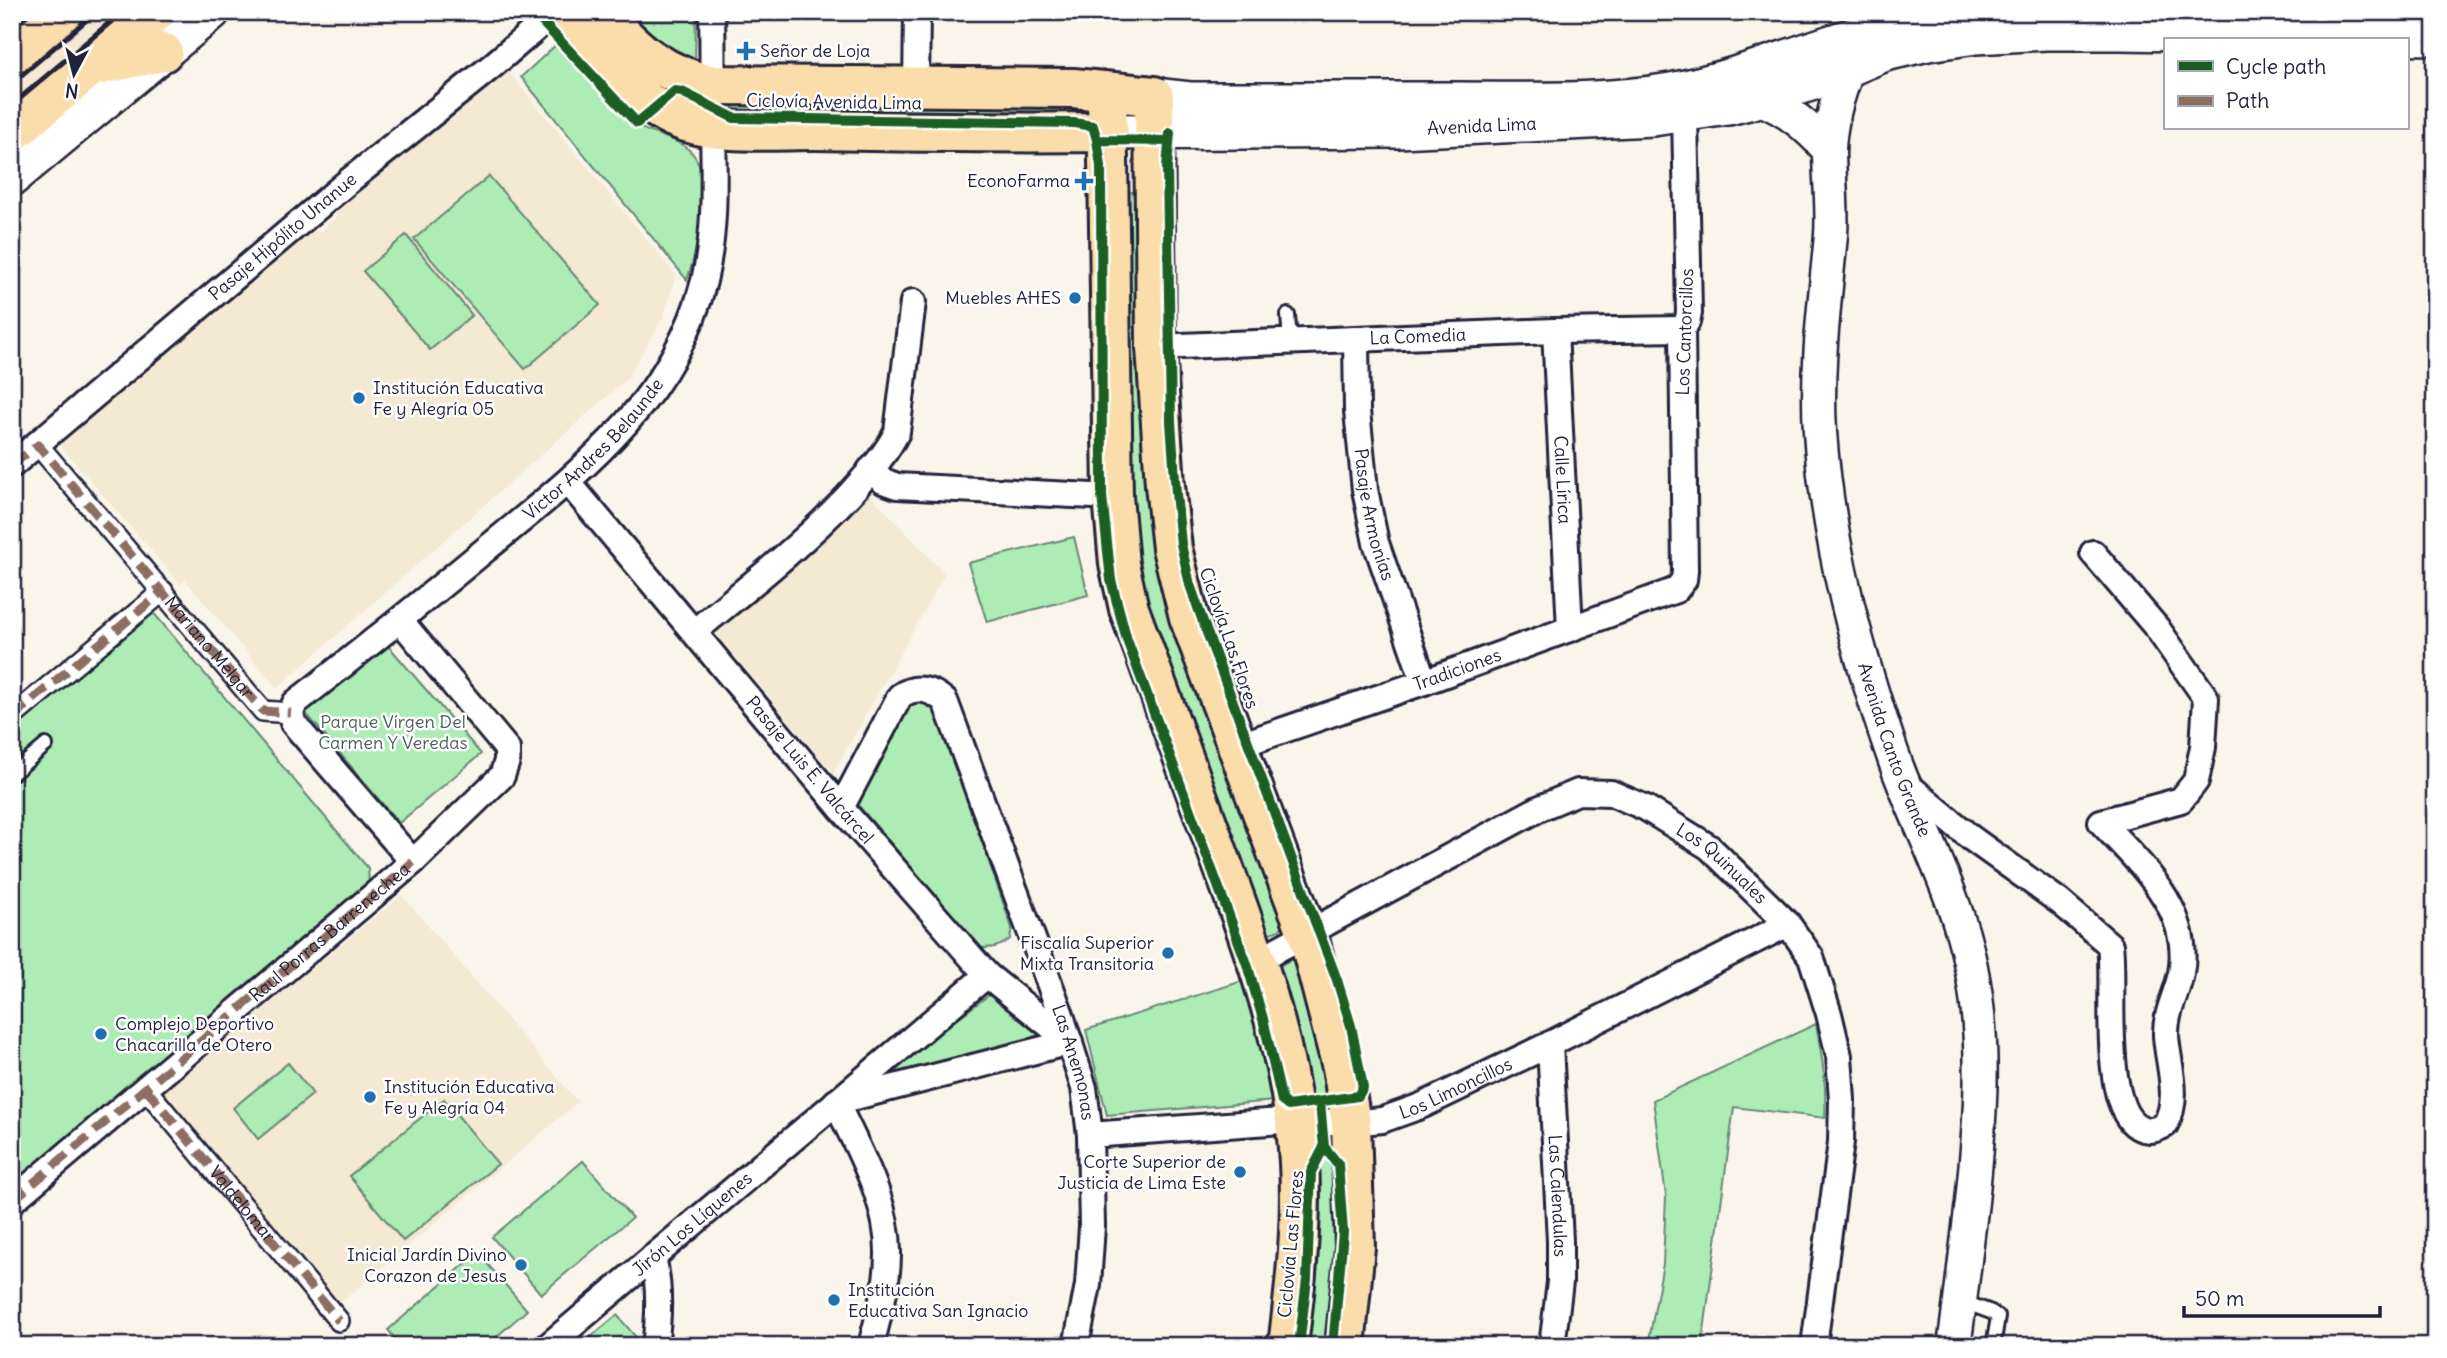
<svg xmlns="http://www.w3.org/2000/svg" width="2447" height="1358" font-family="Delius,sans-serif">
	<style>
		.built { fill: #f4e9d3 }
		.green { fill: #adecb4; stroke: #688778; stroke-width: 2 }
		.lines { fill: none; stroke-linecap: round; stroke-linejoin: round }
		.service-casing { stroke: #22223b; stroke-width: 18 }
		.pedestrian-casing { stroke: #22223b; stroke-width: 24 }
		.minor-casing { stroke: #22223b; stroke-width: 30 }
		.tertiary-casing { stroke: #22223b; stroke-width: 37 }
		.secondary-casing { stroke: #22223b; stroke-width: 40 }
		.primary-casing { stroke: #22223b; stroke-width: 44 }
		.service { stroke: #fff; stroke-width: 12 }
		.pedestrian { stroke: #fff; stroke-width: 19 }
		.minor { stroke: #fff; stroke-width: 24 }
		.tertiary { stroke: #fff; stroke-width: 32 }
		.secondary { stroke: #fff; stroke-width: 35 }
		.primary { stroke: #fbddab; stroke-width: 38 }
		.rail { stroke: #22223b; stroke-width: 5 }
		.quiet { stroke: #8d6e63; stroke-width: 9; stroke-dasharray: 18 9; stroke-linecap: butt }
		.cycleway-casing { stroke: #fff; stroke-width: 15 }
		.cycleway { stroke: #1b5e20; stroke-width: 10 }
		.poi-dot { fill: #1f6fb2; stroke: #fff; stroke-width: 2.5 }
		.labels { text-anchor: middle; stroke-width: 5; stroke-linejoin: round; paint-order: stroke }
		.poi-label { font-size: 18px; fill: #22223b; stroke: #fff; text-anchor: start }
		.street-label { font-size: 18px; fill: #22223b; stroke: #fff }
		.park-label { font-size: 18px; fill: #4c5f5f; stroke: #fff }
	</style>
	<rect width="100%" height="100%" fill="#faf5eb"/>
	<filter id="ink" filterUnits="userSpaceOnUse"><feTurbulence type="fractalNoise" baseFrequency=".0143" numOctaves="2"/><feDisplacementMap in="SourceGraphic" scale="14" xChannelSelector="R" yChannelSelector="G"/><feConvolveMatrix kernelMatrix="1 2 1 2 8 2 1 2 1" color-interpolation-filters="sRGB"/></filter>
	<g filter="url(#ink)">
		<path class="built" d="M87 12H134L12 114V75Z
			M507 70 676 275 663 318 627 379 277 688 185 580 181 585 58 443 313 230 319 232 336 217V210Z
			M867 491 945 574 833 773 709 625Z
			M402 895 578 1102 339 1304 162 1091Z"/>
		<path class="green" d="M14 12H31L25 33 12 43Z
			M621 12H696L695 64 670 51Z
			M558 43C580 67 607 102 631 122 648 136 678 136 693 154 715 182 697 250 687 280L521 77Z
			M735 97 1072 107V114L735 115 732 105Z
			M489 176 600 305 525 369 414 239Z
			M1140 190 1144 438 1284 922 1280 930 1270 933 1260 925C1213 798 1161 672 1131 540L1125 270 1128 193Z
			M406 235 472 315 430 350 363 271Z
			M1074 537 1088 595 987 622 968 563Z
			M152 611 368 868 369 884 12 1184V727Z
			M386 643 481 754 399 823 304 711Z
			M911 703H924L937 713 1012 928 1010 939C1000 947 993 948 981 948L858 805Z
			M1300 958 1335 1106 1328 1110H1308L1278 967 1292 959Z
			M1246 980 1274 1101 1107 1115 1086 1030Z
			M989 995 1039 1035 868 1085Z
			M1816 1024C1822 1056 1827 1086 1825 1118L1734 1107 1702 1346H1648L1663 1264 1666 1196 1653 1100Z
			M288 1063 313 1094 258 1139 233 1108Z
			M444 1099 498 1164 403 1241 349 1176Z
			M1330 1143 1338 1144 1342 1154 1330 1346H1301L1310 1145Z
			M583 1161 632 1218 541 1294 492 1237Z
			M478 1253 527 1310 486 1346H401L388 1330Z
			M617 1315 635 1336V1346H580Z"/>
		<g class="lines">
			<g class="service-casing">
				<path id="service" d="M1288 315 1290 342
					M12 774 46 745
					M1961 1301 1991 1312 1998 1317 1993 1346"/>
			</g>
			<g class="pedestrian-casing">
				<g id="pedestrian">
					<path d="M38 445 263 711 291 713"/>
					<path d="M12 717 163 591"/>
					<path id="s1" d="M146 1089 339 1321"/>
				</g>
			</g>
			<g class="minor-casing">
				<g id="minor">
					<path d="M916 87 917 12"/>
					<path id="s2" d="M1555 331 1570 629"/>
					<path id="s3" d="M1356 339 1357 411 1365 490 1376 543 1424 682"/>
					<path id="s4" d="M1156 347 1555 331 1682 329"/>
					<path id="s5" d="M12 465 350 180 492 66 555 12"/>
					<path d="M870 470 883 481 897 486 1113 497"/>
					<path id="s6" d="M568 482 841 808 987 975 1070 1042"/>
					<path d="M695 631C747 588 801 546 848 496 866 476 885 456 897 432L913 302"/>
					<path id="s7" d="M1237 746 1424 682 1676 590 1684 580 1685 571 1682 329 1687 322 1689 313 1685 114"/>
					<path d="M1903 781 1971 838 2060 902 2110 945C2116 981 2097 1129 2150 1130 2155 1130 2161 1127 2165 1125 2181 1098 2168 1065 2166 1036 2165 1013 2177 994 2181 973 2193 910 2139 863 2101 822L2181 800 2196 781 2203 747 2206 698 2157 628 2093 553"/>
					<path id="s8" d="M841 808 900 696C916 685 931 689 945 701L1061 1015 1084 1088 1090 1135 1092 1226 1088 1285 1076 1346"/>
					<path id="s9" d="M413 862 293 723 291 713 295 703C359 653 422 602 485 550 577 474 673 403 704 281 716 231 714 180 713 129 712 90 713 51 712 12"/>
					<path id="s10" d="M1258 960 1540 808 1578 792 1611 793 1646 808 1709 847 1788 924 1811 957 1829 1014 1839 1056 1842 1100 1841 1142 1814 1346"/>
					<path id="s11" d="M1550 1044 1560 1241V1282L1552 1346"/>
					<path id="s12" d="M1090 1135 1295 1120 1351 1123 1382 1120 1421 1106 1550 1044 1788 924"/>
					<path id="s13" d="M12 1201 413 862 502 776 507 761V749L400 620"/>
					<path d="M653 1257C660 1285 659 1317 655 1346"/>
					<path id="s14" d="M548 1346 987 975"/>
					<path d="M871 1346C878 1316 888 1286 888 1255 889 1201 858 1150 836 1102L1070 1042"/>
				</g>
			</g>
			<g class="tertiary-casing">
				<g id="tertiary">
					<path id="s15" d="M1849 67C1838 94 1830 121 1829 150 1829 178 1833 206 1831 235 1825 300 1816 366 1820 432 1828 546 1858 656 1896 764 1921 831 1957 896 1971 967 1987 1045 1980 1124 1972 1202 1966 1250 1961 1298 1954 1346"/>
					<path d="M1753 84 1760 99C1789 110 1808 127 1829 150"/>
				</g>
			</g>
			<g class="secondary-casing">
				<g id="secondary">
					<path d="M1154 96 1190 100C1280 100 1370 100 1460 100 1530 100 1602 103 1671 91 1772 72 1865 19 1968 12"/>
					<path id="s16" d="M1109 132 1398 130 1653 118 1728 107 1760 99 1823 79 1885 53 1928 43 1976 36 2046 32H2119L2435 37"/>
					<path d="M12 178 212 12"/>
				</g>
			</g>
			<g class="primary-casing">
				<path id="primary" d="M562 12C593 52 626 95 673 117 715 136 770 130 815 130 913 132 1011 133 1109 132
					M602 12C634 50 664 76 713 85L1073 88 1154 96 1156 347 1165 485 1172 548 1189 617 1308 935 1342 1067 1351 1123 1355 1247 1345 1346
					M12 56 64 12
					M96 66 163 52
					M1107 92 1113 497 1119 564 1129 609C1159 692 1190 775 1220 858 1253 947 1285 1035 1296 1129 1305 1200 1297 1274 1288 1346
					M12 133 156 12"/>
			</g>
			<use href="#service" class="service"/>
			<use href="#pedestrian" class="pedestrian"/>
			<use href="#minor" class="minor"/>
			<use href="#tertiary" class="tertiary"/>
			<use href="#secondary" class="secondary"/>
			<use href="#primary" class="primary"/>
			<path class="rail" d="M12 83 96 12
				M12 105 122 12"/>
			<g class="quiet">
				<path id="s17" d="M12 465 38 445 263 711 291 713"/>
				<path d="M12 717 163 591"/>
				<path d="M146 1089 339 1321"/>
				<path d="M12 1201 413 862"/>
			</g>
			<g class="cycleway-casing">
				<path id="cycleway" d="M533 12 637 123 675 91 682 92 734 118 1074 123 1093 126 1097 140 1169 141
					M1097 140 1101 166 1102 496 1111 580 1127 640 1247 964 1263 1019 1282 1101 1288 1106 1358 1096 1363 1087 1351 1026 1337 980 1206 630 1190 585 1181 544 1176 493 1171 422 1167 167 1170 133
					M1324 1147 1338 1164 1343 1232 1333 1346
					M1299 1346 1307 1279 1311 1172 1324 1147 1320 1102"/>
			</g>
			<use href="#cycleway" class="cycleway"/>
		</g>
	</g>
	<g class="poi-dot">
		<path d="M742.5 40.5h7v7h7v7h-7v7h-7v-7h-7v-7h7z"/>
		<path d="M1080.5 170.5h7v7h7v7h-7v7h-7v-7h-7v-7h7z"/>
		<circle cx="1075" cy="298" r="7"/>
		<circle cx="359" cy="398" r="7"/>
		<circle cx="1168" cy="953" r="7"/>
		<circle cx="101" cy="1034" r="7"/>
		<circle cx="370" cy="1097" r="7"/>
		<circle cx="1240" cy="1172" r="7"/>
		<circle cx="521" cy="1265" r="7"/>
		<circle cx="834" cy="1300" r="7"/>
	</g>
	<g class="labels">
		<g class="poi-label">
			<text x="760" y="57">Señor de Loja</text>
			<text x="1070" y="187" text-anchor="end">EconoFarma</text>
			<text x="1061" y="304" text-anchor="end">Muebles AHES</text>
			<text x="373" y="394">Institución Educativa<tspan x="373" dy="21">Fe y Alegría 05</tspan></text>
			<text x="1154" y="949" text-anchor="end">Fiscalía Superior<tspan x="1154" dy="21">Mixta Transitoria</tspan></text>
			<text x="115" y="1030">Complejo Deportivo<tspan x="115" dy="21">Chacarilla de Otero</tspan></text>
			<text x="384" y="1093">Institución Educativa<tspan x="384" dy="21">Fe y Alegría 04</tspan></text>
			<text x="1226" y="1168" text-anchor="end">Corte Superior de<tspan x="1226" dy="21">Justicia de Lima Este</tspan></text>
			<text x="507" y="1261" text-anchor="end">Inicial Jardín Divino<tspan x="507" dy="21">Corazon de Jesus</tspan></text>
			<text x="848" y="1296">Institución<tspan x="848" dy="21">Educativa San Ignacio</tspan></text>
		</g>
		<g class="street-label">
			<text transform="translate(834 102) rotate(1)" y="6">Ciclovía Avenida Lima</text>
			<text dy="6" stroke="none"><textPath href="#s16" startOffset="373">Avenida Lima</textPath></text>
			<text dy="6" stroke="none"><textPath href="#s5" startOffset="354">Pasaje Hipólito Unanue</textPath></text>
			<text transform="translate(1685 332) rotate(-88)" y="6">Los Cantorcillos</text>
			<text dy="6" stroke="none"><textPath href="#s4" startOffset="262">La Comedia</textPath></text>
			<text dy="6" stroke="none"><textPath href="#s9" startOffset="597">Victor Andres Belaunde</textPath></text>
			<text dy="6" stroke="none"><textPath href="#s2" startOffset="149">Calle Lírica</textPath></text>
			<text dy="6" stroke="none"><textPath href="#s3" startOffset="177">Pasaje Armonías</textPath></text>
			<text transform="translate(1229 638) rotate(71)" y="6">Ciclovía Las Flores</text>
			<text dy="6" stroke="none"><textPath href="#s17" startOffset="298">Mariano Melgar</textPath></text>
			<text dy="6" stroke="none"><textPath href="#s7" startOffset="233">Tradiciones</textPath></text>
			<text dy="6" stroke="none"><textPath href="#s15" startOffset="696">Avenida Canto Grande</textPath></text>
			<text dy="6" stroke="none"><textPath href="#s6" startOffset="376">Pasaje Luis E. Valcárcel</textPath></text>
			<text dy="6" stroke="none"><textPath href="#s10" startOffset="527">Los Quinuales</textPath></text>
			<text dy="6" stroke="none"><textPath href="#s13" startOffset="416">Raul Porras Barrenechea</textPath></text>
			<text dy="6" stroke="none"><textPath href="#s8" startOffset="560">Las Anemonas</textPath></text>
			<text dy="6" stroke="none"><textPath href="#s12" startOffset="373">Los Limoncillos</textPath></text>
			<text dy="6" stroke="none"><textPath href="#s11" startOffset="152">Las Calendulas</textPath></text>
			<text dy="6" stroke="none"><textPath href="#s1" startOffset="150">Valdelomar</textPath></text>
			<text dy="6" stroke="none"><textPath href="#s14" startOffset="189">Jirón Los Líquenes</textPath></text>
			<text transform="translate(1291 1244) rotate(-85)" y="6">Ciclovía Las Flores</text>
		</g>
		<g class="park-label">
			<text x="393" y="728">Parque Vírgen Del<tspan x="393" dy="21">Carmen Y Veredas</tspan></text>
		</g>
	</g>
	<rect width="2447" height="1358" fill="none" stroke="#fff" stroke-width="42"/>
	<rect x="21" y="21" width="2405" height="1316" fill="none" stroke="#22223b" stroke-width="2.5" filter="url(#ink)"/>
	<rect x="2164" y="38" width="245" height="91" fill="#ffffff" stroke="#a7a7b1" stroke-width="2"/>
	<rect x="2178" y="61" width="35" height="10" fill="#1b5e20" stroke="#a7a7b1" stroke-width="2"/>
	<text x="2226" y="74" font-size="21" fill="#22223b">Cycle path</text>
	<rect x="2178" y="96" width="35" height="10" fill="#8d6e63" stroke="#a7a7b1" stroke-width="2"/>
	<text x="2226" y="108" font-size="21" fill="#22223b">Path</text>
	<g transform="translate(74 74) rotate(187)" stroke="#ffffff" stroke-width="5" paint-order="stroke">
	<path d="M0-5L12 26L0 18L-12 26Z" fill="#22223b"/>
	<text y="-10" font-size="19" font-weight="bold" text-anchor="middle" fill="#22223b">N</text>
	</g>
	<path d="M2184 1306v10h196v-10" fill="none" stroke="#22223b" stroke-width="3.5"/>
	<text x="2195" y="1306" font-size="21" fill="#22223b" stroke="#ffffff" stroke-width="5" paint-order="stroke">50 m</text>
</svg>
